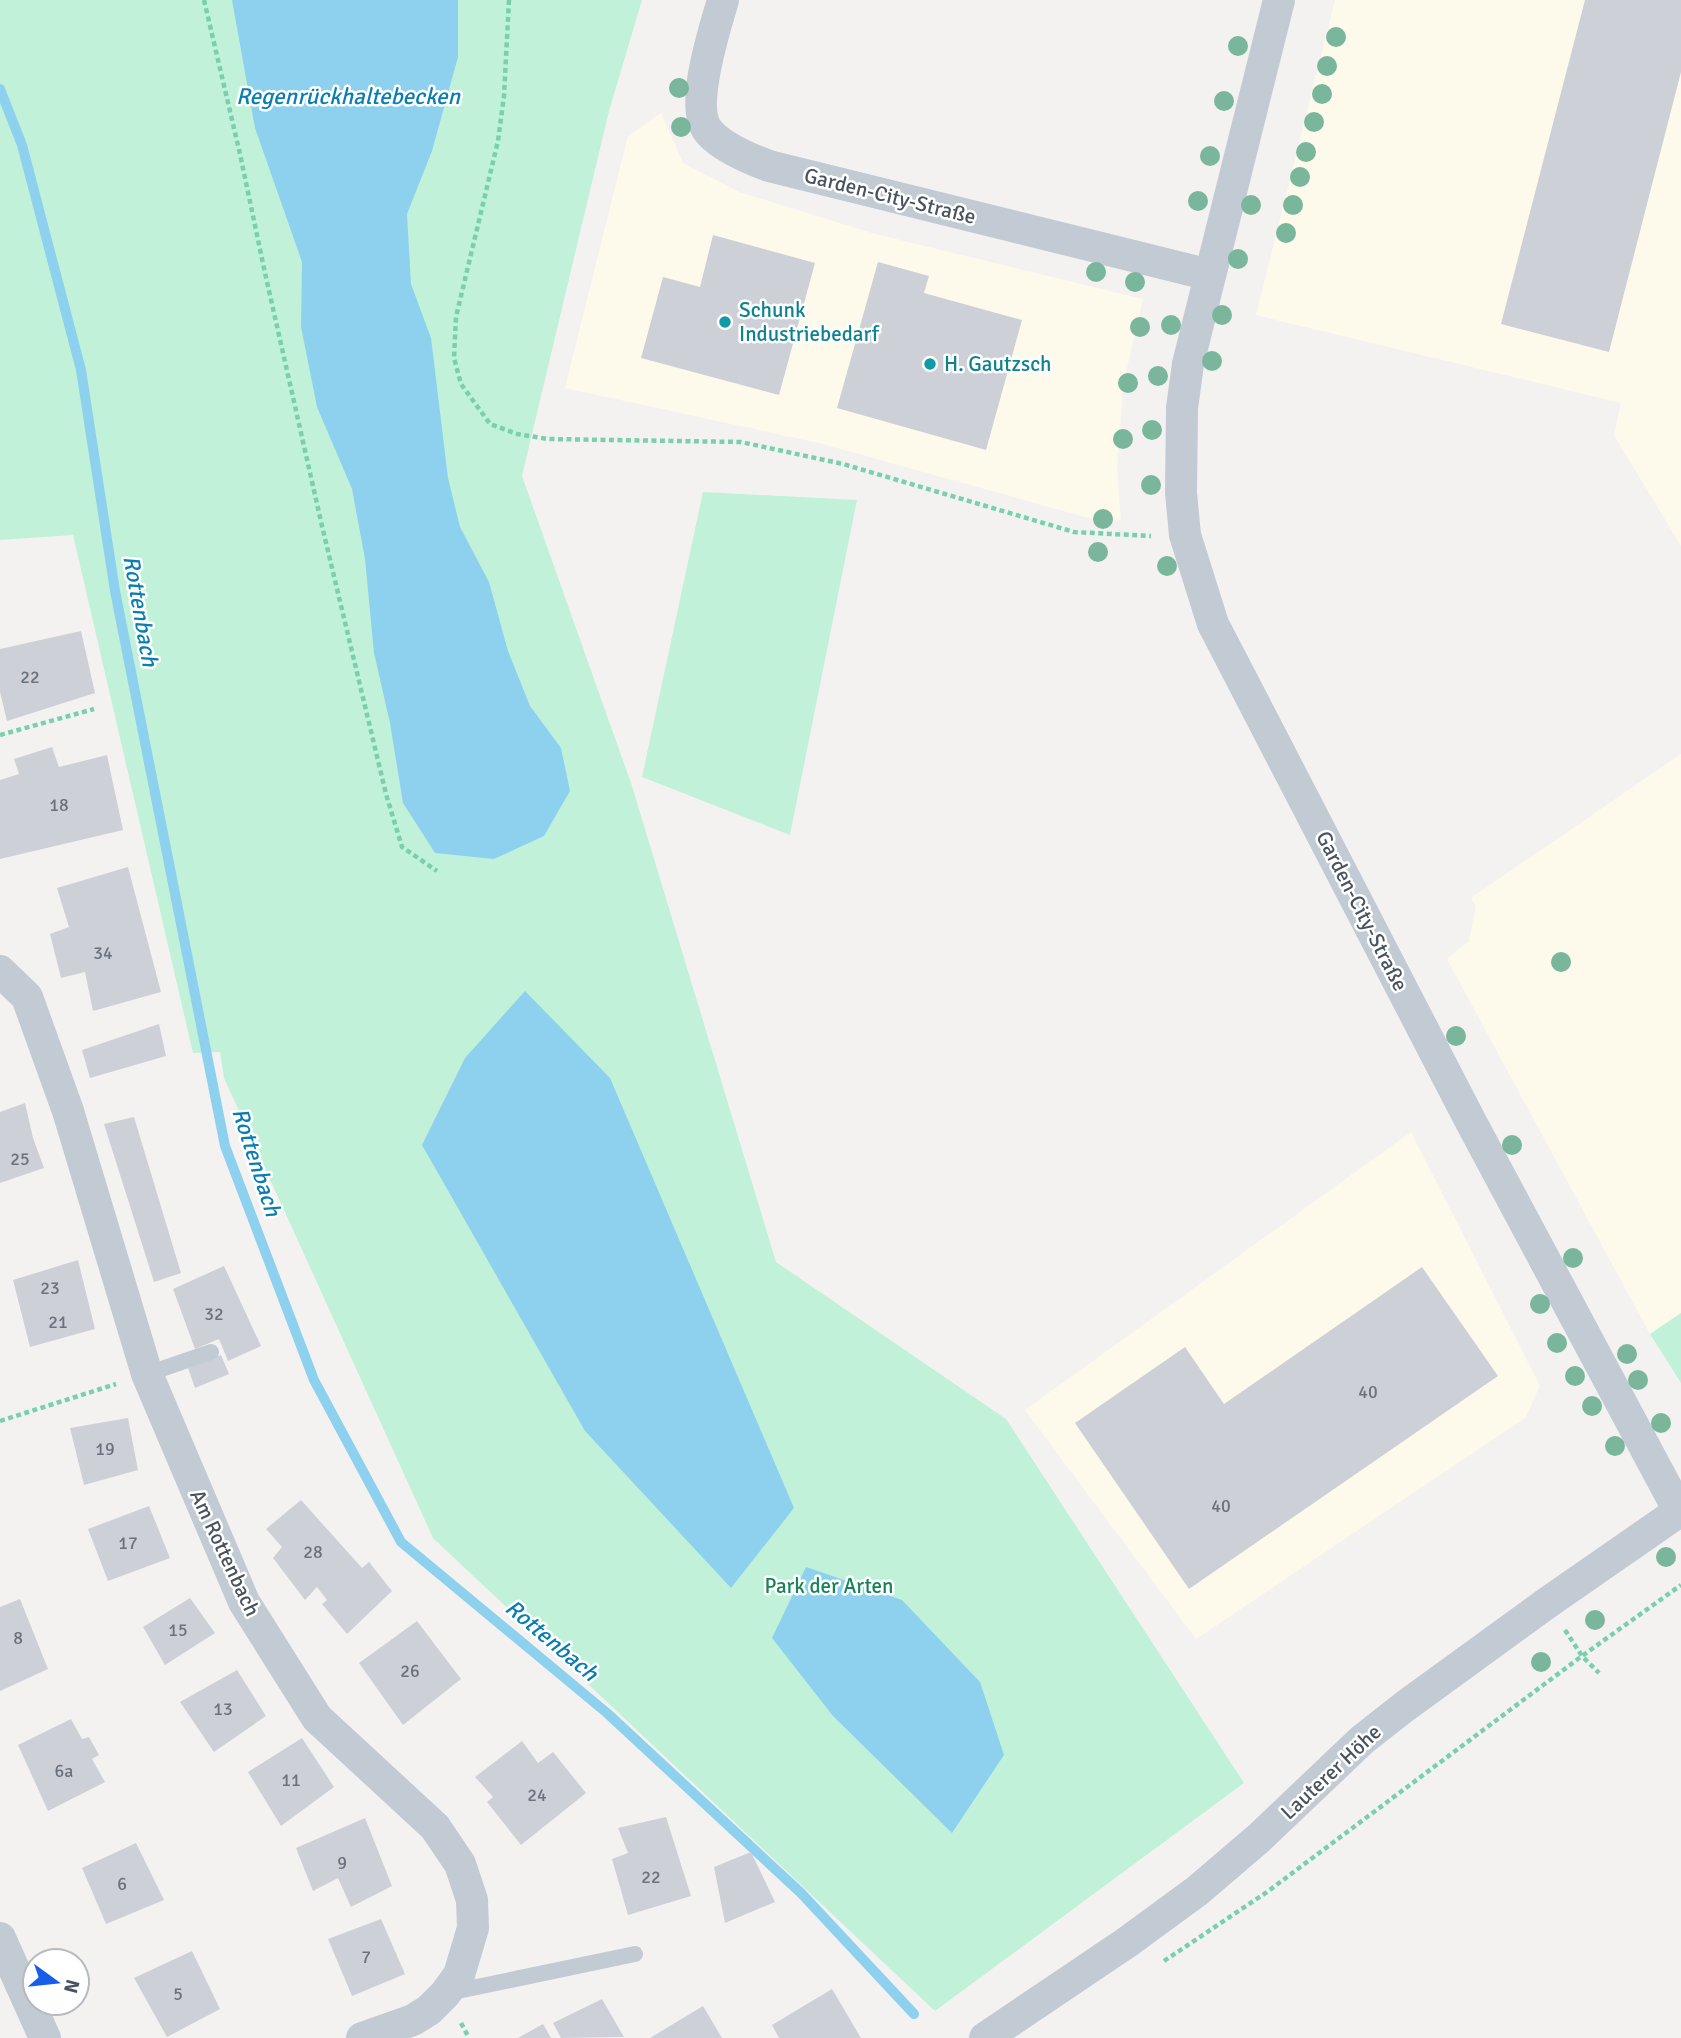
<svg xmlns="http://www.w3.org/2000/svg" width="1681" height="2038" font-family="Signika,sans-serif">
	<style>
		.commercial { fill: #fdfaec }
		.green { fill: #c1f1d8 }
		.water { fill: #8dd1ee }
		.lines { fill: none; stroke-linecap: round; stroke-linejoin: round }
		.stream { stroke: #8dd1ee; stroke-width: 10 }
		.building { fill: #cdd0d7 }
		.path { stroke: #78d0ad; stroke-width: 4.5; stroke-dasharray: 5 3.5; stroke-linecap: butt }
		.lane { stroke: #c2cad3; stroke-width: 16 }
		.street { stroke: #c2cad3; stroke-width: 32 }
		.tree { fill: #7ab69c }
		.culture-dot { fill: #0f9aa8; stroke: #fff; stroke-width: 2.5 }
		.labels { text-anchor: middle; stroke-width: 5; stroke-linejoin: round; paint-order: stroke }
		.number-label { font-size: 18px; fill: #6a727d }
		.street-label { font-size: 21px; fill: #49535f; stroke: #fff }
		.culture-label { font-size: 21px; fill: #0d838f; stroke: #fff; text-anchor: start }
		.park-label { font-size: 21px; fill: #168457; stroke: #fff }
		.water-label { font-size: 23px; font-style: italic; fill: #0a7eb1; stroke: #fff }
	</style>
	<rect width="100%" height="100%" fill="#f4f2f1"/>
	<path class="commercial" d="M1335 0H1681V546L1614 435 1621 403 1256 315Z
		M661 113 683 163 739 192 875 234 1143 299 1123 385 1117 468 1121 520 1107 523 819 443 565 388 628 136Z
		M1681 754V1313L1650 1334 1447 959 1469 941 1476 906 1471 898Z
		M1411 1132 1540 1386 1525 1418 1196 1639 1025 1410Z"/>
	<path class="green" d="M0 0H642L609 111 522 476 632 786 776 1262 1006 1419 1244 1783 935 2011 433 1538 224 1078 220 1052 193 1053 73 535 0 540Z
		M703 492 857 500 790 835 642 777Z
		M1681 1313V1383L1650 1334Z"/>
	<path class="water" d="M232 0H458V57L432 151 407 214 411 284 431 338 448 478 460 527 489 582 508 651 530 706 561 748 570 791 544 836 494 859 435 853 403 803 390 723 374 653 365 559 352 489 317 407 301 327 302 262 255 128Z
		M525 991 610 1078 794 1508 731 1588 585 1431 422 1145 465 1058Z
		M806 1567 902 1600 980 1682 1004 1755 952 1833 833 1716 772 1638Z"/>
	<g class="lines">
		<path class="stream" d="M0 89 22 145 81 370 115 591 225 1146 314 1380 401 1542 607 1713 801 1893 914 2014"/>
	</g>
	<path class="building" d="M1585 0H1681V72L1609 352 1501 324Z
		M713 235 815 263 779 395 641 358 663 277 700 287Z
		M878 262 929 276 924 293 1022 320 986 450 837 408Z
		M81 631 95 693 7 721 0 692V649Z
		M52 747 59 767 107 755 123 830 0 859V780L19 774 14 759Z
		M128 867 161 992 93 1011 85 972 61 978 50 934 69 927 57 888Z
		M159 1024 166 1056 90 1078 82 1050Z
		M25 1103 33 1138 44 1168 0 1183V1112Z
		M134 1117 181 1273 154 1282 104 1124Z
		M78 1260 95 1329 30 1347 13 1280Z
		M224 1266 261 1346 228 1361 219 1339 195 1349 173 1289Z
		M1422 1267 1498 1376 1189 1589 1075 1423 1185 1347 1224 1404Z
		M221 1355 229 1374 195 1388 188 1368Z
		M128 1418 138 1470 84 1485 70 1428Z
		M301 1500 362 1568 369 1562 392 1591 347 1634 322 1604 327 1600 317 1587 305 1600 273 1558 282 1547 266 1529Z
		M149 1506 170 1558 108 1581 88 1529Z
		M190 1598 215 1633 165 1665 143 1627Z
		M20 1599 48 1669 0 1691V1607Z
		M417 1621 461 1679 403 1725 359 1663Z
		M237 1670 266 1716 214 1752 180 1702Z
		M71 1719 82 1739 89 1737 99 1755 92 1759 105 1782 48 1811 18 1745Z
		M302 1738 334 1787 281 1826 248 1772Z
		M522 1741 538 1763 553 1752 586 1793 521 1845 487 1802 493 1797 475 1777Z
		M666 1817 691 1896 628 1915 612 1859 628 1853 618 1828Z
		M365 1818 392 1886 351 1907 338 1878 313 1891 296 1848Z
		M136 1843 164 1900 106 1924 82 1868Z
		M751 1852 775 1902 725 1923 714 1867Z
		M381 1919 405 1974 352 1996 328 1939Z
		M192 1951 220 2009 167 2037 134 1978Z
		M832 1989 861 2038H779L772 2025Z
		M602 1999 624 2037 561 2038 553 2023Z
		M703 2006 722 2038H650Z
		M543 2024 551 2038H518Z"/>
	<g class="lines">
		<path class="path" d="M204 0 240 154 265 273 322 526 386 794 402 847 437 871
			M509 0 504 96 498 141 456 317 454 358 461 384 490 424 517 434 548 439 741 442 843 464 1074 532 1151 536
			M0 735 94 709
			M0 1421 116 1384
			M1565 1630 1582 1656 1599 1673
			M1164 1961 1267 1892 1582 1656 1681 1585
			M461 2023 469 2038"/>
		<path class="lane" d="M147 1374 211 1352
			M448 1993 635 1954"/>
		<path class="street" d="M723 0C715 29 688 108 709 132 723 148 750 159 769 166L1210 275
			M1279 0 1188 364 1182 408 1181 493 1185 535 1213 624 1471 1122 1679 1511
			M0 971 27 997 68 1111 147 1374 244 1602 317 1718 435 1827 460 1864 472 1900 473 1928 459 1975 445 1994 429 2010 413 2020 362 2038
			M0 1938 45 2038
			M985 2038 1126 1943 1197 1891 1259 1838 1362 1740 1404 1707 1547 1603 1681 1510"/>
	</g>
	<g class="tree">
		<circle cx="1336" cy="37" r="10"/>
		<circle cx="1238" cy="46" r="10"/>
		<circle cx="1327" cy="66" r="10"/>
		<circle cx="679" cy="88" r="10"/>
		<circle cx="1322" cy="94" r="10"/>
		<circle cx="1224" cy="101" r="10"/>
		<circle cx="1314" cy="122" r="10"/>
		<circle cx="681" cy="127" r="10"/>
		<circle cx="1306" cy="152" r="10"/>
		<circle cx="1210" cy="156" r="10"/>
		<circle cx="1300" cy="177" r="10"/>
		<circle cx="1198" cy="201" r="10"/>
		<circle cx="1251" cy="205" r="10"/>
		<circle cx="1293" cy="205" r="10"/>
		<circle cx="1286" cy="233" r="10"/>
		<circle cx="1238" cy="259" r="10"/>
		<circle cx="1096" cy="272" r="10"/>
		<circle cx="1135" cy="282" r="10"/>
		<circle cx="1222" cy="315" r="10"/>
		<circle cx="1171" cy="325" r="10"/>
		<circle cx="1140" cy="327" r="10"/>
		<circle cx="1212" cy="361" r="10"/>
		<circle cx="1158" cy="376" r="10"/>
		<circle cx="1128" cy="383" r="10"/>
		<circle cx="1152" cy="430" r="10"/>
		<circle cx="1123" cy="439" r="10"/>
		<circle cx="1151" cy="485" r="10"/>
		<circle cx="1103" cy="519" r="10"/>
		<circle cx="1098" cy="552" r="10"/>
		<circle cx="1167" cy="566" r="10"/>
		<circle cx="1561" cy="962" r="10"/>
		<circle cx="1456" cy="1036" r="10"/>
		<circle cx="1512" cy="1145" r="10"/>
		<circle cx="1573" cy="1258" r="10"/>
		<circle cx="1540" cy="1304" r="10"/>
		<circle cx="1557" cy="1343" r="10"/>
		<circle cx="1627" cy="1354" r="10"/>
		<circle cx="1575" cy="1376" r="10"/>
		<circle cx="1638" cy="1380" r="10"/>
		<circle cx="1592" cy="1406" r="10"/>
		<circle cx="1661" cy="1423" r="10"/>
		<circle cx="1615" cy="1446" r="10"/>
		<circle cx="1666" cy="1557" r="10"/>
		<circle cx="1595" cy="1620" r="10"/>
		<circle cx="1541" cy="1662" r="10"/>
	</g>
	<g class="culture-dot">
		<circle cx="725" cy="322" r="7"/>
		<circle cx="930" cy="364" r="7"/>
	</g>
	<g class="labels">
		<g class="number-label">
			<text x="30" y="683">22</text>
			<text x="59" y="811">18</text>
			<text x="103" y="959">34</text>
			<text x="20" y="1165">25</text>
			<text x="50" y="1294">23</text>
			<text x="214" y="1320">32</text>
			<text x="58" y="1328">21</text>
			<text x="1368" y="1398">40</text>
			<text x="105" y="1455">19</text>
			<text x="1221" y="1512">40</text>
			<text x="128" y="1549">17</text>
			<text x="313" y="1558">28</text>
			<text x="178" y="1636">15</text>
			<text x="18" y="1644">8</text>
			<text x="410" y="1677">26</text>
			<text x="223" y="1715">13</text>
			<text x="64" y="1777">6a</text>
			<text x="291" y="1786">11</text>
			<text x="537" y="1801">24</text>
			<text x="342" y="1869">9</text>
			<text x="651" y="1883">22</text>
			<text x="122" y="1890">6</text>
			<text x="366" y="1963">7</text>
			<text x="178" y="2000">5</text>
		</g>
		<g class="street-label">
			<text transform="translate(890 196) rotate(14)" y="7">Garden-City-Straße</text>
			<text transform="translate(1362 911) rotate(63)" y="7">Garden-City-Straße</text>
			<text transform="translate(225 1553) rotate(65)" y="7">Am Rottenbach</text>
			<text transform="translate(1331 1772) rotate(-43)" y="7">Lauterer Höhe</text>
		</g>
		<g class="culture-label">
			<text x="739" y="317">Schunk<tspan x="739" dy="24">Industriebedarf</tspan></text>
			<text x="944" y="371">H. Gautzsch</text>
		</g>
		<g class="park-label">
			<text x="829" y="1593">Park der Arten</text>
		</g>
		<g class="water-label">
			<text x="348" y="104">Regenrückhaltebecken</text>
			<text transform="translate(141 611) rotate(80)" y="8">Rottenbach</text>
			<text transform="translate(257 1162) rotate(72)" y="8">Rottenbach</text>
			<text transform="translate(552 1640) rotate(40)" y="8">Rottenbach</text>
		</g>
	</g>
	<g transform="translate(56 1982) rotate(105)"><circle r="33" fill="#ffffff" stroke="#b6babf" stroke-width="2"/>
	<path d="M0-5L12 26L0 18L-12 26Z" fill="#175ee8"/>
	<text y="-10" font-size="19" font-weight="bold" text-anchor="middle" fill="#49535f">N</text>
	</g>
</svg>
